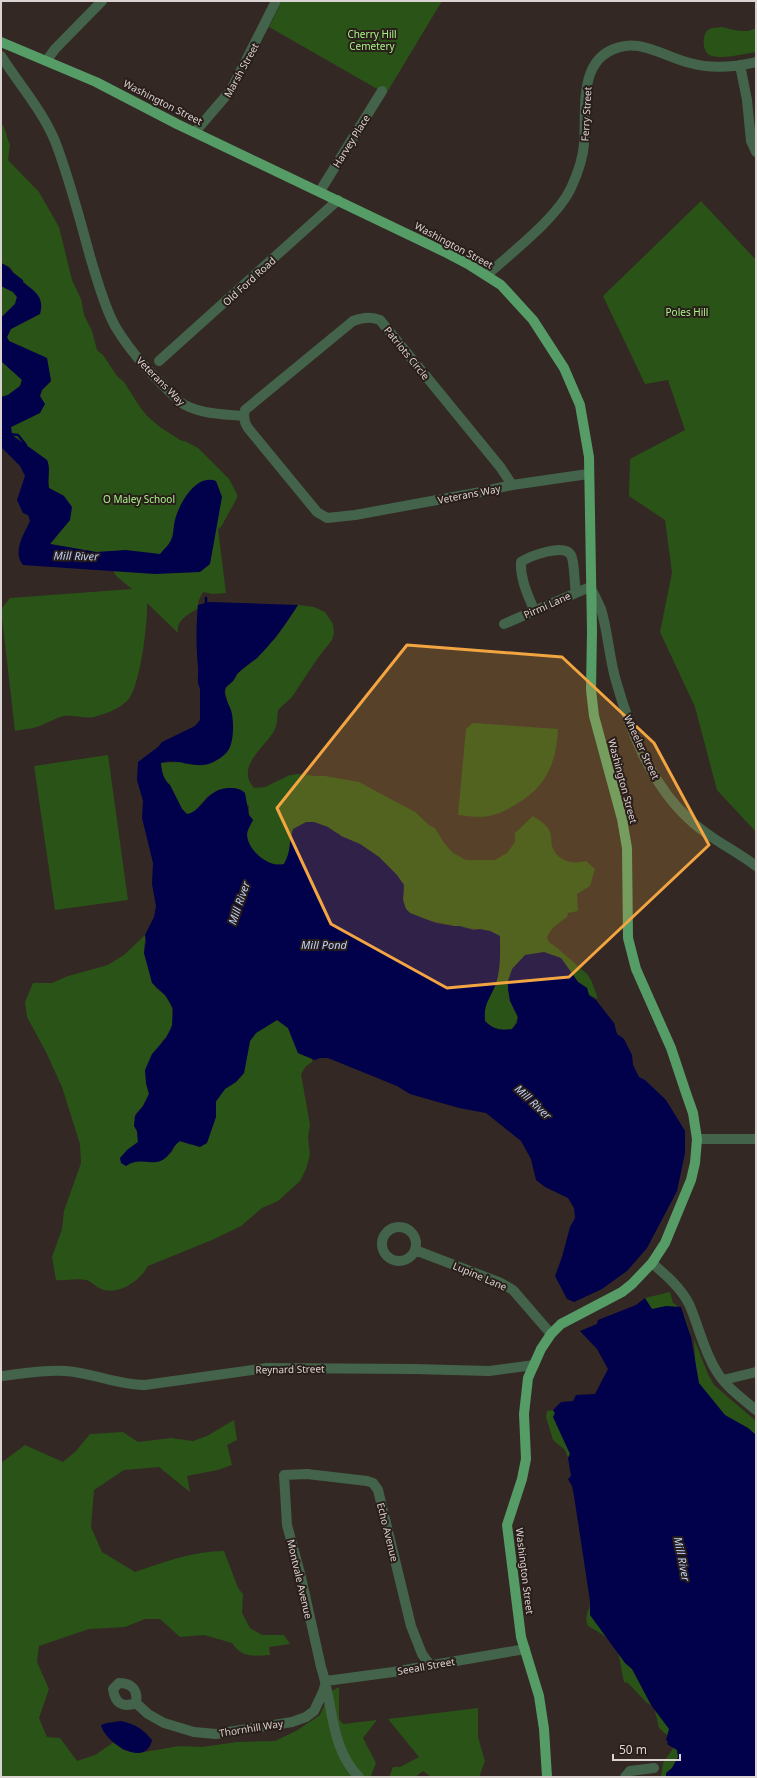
<svg xmlns="http://www.w3.org/2000/svg" width="757" height="1778" font-family="'Noto Sans',sans-serif">
	<style>
		.green { fill: #2a5317 }
		.water { fill: #00014a }
		.lines { fill: none; stroke-linecap: round; stroke-linejoin: round }
		.stream { stroke: #00014a; stroke-width: 2.5 }
		.minor { stroke: #43644a; stroke-width: 10 }
		.major { stroke: #569c66; stroke-width: 10 }
		.marked { fill: #f2a541; fill-opacity: 0.2; stroke: #f2a541; stroke-width: 3; stroke-linejoin: round }
		.labels { text-anchor: middle; stroke-width: 4; stroke-linejoin: round; paint-order: stroke }
		.park-label { font-size: 10px; fill: #a7f388; stroke: #291e1a }
		.street-label { font-size: 10px; fill: #dbd3d1; stroke: #291e1a }
		.water-label { font-size: 11px; font-style: italic; fill: #bdd2fc; stroke: #291e1a }
	</style>
	<rect width="100%" height="100%" fill="#332824"/>
	<path class="green" d="M282 1H442L386 94 269 27Z
		M722 27C735 30 744 34 756 28V52C743 54 725 59 712 56 703 54 701 38 707 31 710 27 717 28 722 27Z
		M1 123C7 130 6 138 10 144L8 160 39 192 59 227 72 280 81 299 84 315 92 331 97 350 103 355 117 376 124 382 140 407 147 416 160 427 180 440 187 442 198 448 229 479 237 494V498L221 527 218 529 226 593 213 594 203 592 199 600 197 609C188 615 176 620 178 633L147 603C148 622 140 689 127 701 119 709 105 714 94 717 85 719 74 715 64 716 56 718 49 722 42 725 34 729 23 729 15 731L2 618V608L10 598 132 589 116 576 106 555 102 552H96L50 544 70 520 64 496 49 488C47 478 51 469 47 460L12 435 11 427 32 417 42 390 51 381 47 358 9 341 7 337 11 329 39 314 33 290 16 276 10 267 1 263Z
		M701 201 756 260V832L717 790 695 707 660 632 672 573 665 520 629 496 630 459 685 430 668 380 645 384 603 296Z
		M1 286 13 292 17 297 15 304 1 317Z
		M1 361 22 379 20 386 8 395 1 397Z
		M298 605 314 607 325 612 333 624 334 633 332 640 317 659 292 697 278 710C277 718 278 723 274 731 265 747 235 767 254 788L265 787 290 775 298 774 316 776H325L359 782 415 812 429 825 435 828 444 843 453 853 466 860H495L507 853 515 842V833L533 816C539 820 545 823 549 830 552 835 551 841 552 846 557 861 572 865 586 861L595 869 590 886 577 894 578 911 568 913 567 917C559 923 550 928 547 938L549 942 556 947 587 974 592 982 598 999 589 995 587 988 578 982 561 958 508 989C510 994 509 998 511 1002 515 1015 522 1016 512 1029 501 1031 493 1029 485 1021 483 1003 491 998 496 983 501 968 499 951 500 936L490 931 453 926 452 925C441 923 414 919 407 910 402 904 403 897 404 889L392 870 379 857 360 844 341 836 340 834 330 830 290 839 289 855 284 864C269 868 248 851 247 835 247 830 251 824 253 820L249 815V806L222 789 208 796 193 813 187 814 182 809 170 785C164 781 161 770 161 763L180 762 231 710 228 704 225 691 226 688 235 679 237 674 258 657 266 646 275 639Z
		M473 723 558 729C556 765 546 787 515 805 507 810 499 814 489 816 480 818 468 816 458 815L466 729Z
		M108 755 128 900 55 910 34 766Z
		M145 935C146 942 142 949 145 956 148 966 151 979 156 988 159 991 163 993 166 996 175 1009 176 1030 162 1041L146 1083 149 1094 143 1106 136 1113 134 1126 137 1131 138 1142 127 1150 133 1161 159 1162 172 1152 176 1143 180 1141 191 1145 216 1117V1102L225 1089 236 1082 244 1073 250 1041 256 1033 277 1020 288 1028 298 1053 312 1059V1062L306 1066 301 1074 310 1125 308 1137 310 1155 306 1169 300 1181 278 1201 262 1208 241 1226 212 1240 148 1266C140 1281 117 1297 99 1288 95 1286 91 1281 86 1280 77 1278 65 1281 56 1280L52 1257 62 1229 64 1211 81 1163 80 1144 62 1087 46 1052 27 1017 25 1002 33 983H52L68 976 108 965 124 955Z
		M670 1292 673 1303C691 1312 693 1354 696 1374L694 1339 708 1374 714 1385 756 1421V1435L748 1428 736 1422 756 1474 665 1336 645 1298Z
		M553 1410 573 1447 568 1458 565 1450 553 1440 546 1417 547 1411Z
		M234 1420 237 1440 227 1445 232 1465 218 1470 187 1476 190 1492 159 1467 124 1470 94 1490 91 1527 102 1552 135 1572C164 1562 193 1551 224 1551L238 1588 243 1594 242 1613 250 1628 262 1635H284L290 1644 269 1647 270 1655C253 1656 242 1658 232 1643L204 1635 180 1637 160 1619H145L125 1627 89 1629 39 1646 37 1662 49 1689 39 1718 47 1737 60 1738 77 1761 95 1755 114 1742 123 1750 139 1753 179 1746 202 1747 237 1742 275 1741 296 1731 320 1715 330 1692 339 1687V1719L343 1724 377 1720 363 1738 376 1763 371 1776 372 1777H1V1463L25 1445 63 1462 76 1451 90 1434 123 1432 138 1442 171 1438 193 1441 207 1436Z
		M591 1603 676 1718 668 1736 659 1728 654 1707 647 1703 628 1683 624 1682C617 1648 621 1644 588 1626 584 1618 588 1611 591 1603Z
		M478 1708V1737L485 1761 479 1777H431L423 1771 415 1777H389L393 1767H400L419 1757 388 1719Z
		M674 1747 681 1753 699 1777H661L663 1763Z"/>
	<path class="water" d="M1 263C12 268 9 269 17 277 29 289 46 293 40 314L11 329 7 337 9 341 47 358 51 381 42 390 40 396 45 404 40 413 11 427 12 435 47 460C51 469 47 478 49 488L64 496 72 507 70 520 50 544 96 552 126 550 160 554C163 550 168 546 170 542 174 536 173 527 175 520 179 504 196 473 216 481L222 497 210 564 200 572 155 574 23 565C12 552 24 534 30 521L28 515 23 513 17 500 25 476 20 466 1 447V397L8 395 20 386 22 380 1 361V318L15 304 17 297 13 292 1 286Z
		M209 602 298 605C286 624 273 642 257 658 251 663 244 667 238 673 236 675 235 678 233 681 231 683 228 685 226 687 222 694 229 704 231 710 234 720 234 740 229 749 226 754 222 757 217 760 197 773 182 757 161 763 161 770 164 781 170 785L182 809 187 814C202 812 206 789 228 788 236 788 239 788 245 793L249 815 253 820C251 824 247 830 247 835 248 851 269 868 284 864 291 852 289 842 293 829L306 822H314L328 827 341 836 360 844 379 857 397 875 404 885 403 900 406 909 410 913 436 923 453 926H460L473 930 480 929 490 931 500 936C500 951 501 968 496 983 491 998 483 1003 485 1021 493 1029 500 1031 512 1029L517 1023 518 1017 510 1001 508 989V981L512 969 525 955 544 952 561 958 578 982 587 988 589 995 596 1000 614 1023 617 1034 624 1039 632 1055 633 1065 639 1077 645 1080 666 1100 685 1131V1153L677 1191 647 1248 627 1271 602 1289 574 1302 567 1299 555 1276 562 1257 570 1227 575 1218 574 1208 568 1198 545 1187 536 1180 531 1159 521 1141 486 1113 459 1108 410 1094 397 1086 328 1058H320L315 1060 298 1053 288 1028 277 1020 256 1033 250 1041 244 1073 236 1082 225 1089 216 1101V1117L207 1143 200 1147 180 1141C172 1146 170 1158 160 1161 148 1165 139 1157 126 1166L121 1163 120 1158 127 1150 138 1142 137 1131 134 1126 135 1116 143 1106 149 1094 146 1083 145 1070 152 1054 166 1038 172 1026 173 1008 165 995 152 983 144 953 146 941 145 935 154 917 156 906 152 884 153 863 142 818 143 801 137 780 138 762 158 747 162 742 195 726 200 720V688C196 682 199 674 198 667 196 646 196 626 198 605Z
		M645 1298 652 1309 666 1306 681 1307 691 1337 699 1383 725 1415 748 1428 756 1435V1777H666V1773L672 1768 678 1757 677 1750 667 1744 668 1742 666 1740 669 1729 651 1705 632 1669 625 1663 590 1615V1601L574 1496 572 1486 568 1479 571 1476 568 1458 570 1454 553 1417 555 1413 553 1410 561 1402 573 1401 576 1395 595 1394 608 1369 597 1349 580 1331 597 1324 598 1320 636 1305Z
		M121 1721C135 1724 143 1729 152 1740 146 1769 105 1743 101 1725L107 1723Z"/>
	<g class="lines">
		<path class="stream" d="M13 274 22 281
			M9 434 18 435 26 445
			M206 598V605"/>
		<path class="minor" d="M1 56C19 84 42 110 55 141 70 180 80 220 91 260 98 282 104 306 115 326 132 355 156 379 180 402 197 414 223 414 243 416
			M47 60 55 49 102 1
			M740 65 747 100 751 141 756 152
			M195 132 231 90 276 1
			M320 191 382 91
			M487 275C512 252 557 218 571 188 577 175 583 159 584 144 587 108 576 54 625 46 647 43 669 58 690 63 711 69 735 67 756 62
			M159 361 338 200
			M512 485 501 468 380 320C371 316 363 317 353 321L245 410C243 417 244 422 248 428L317 512 327 518 355 515 481 492 512 485 588 474
			M534 610C528 595 520 579 521 562 530 556 564 543 571 555 575 563 574 583 576 592
			M504 624 590 587C594 594 598 602 601 609 608 632 609 657 616 681 630 730 650 783 689 819 708 838 735 850 756 866
			M697 1139H756
			M382 1244a17 17 0 1 1 34 0a17 17 0 1 1-34 0Z
			M415 1250 501 1283 513 1290 551 1334
			M652 1263C666 1275 681 1288 689 1304 699 1326 703 1350 717 1372 726 1387 743 1399 756 1410
			M1 1376C22 1374 44 1369 66 1371 93 1373 118 1385 145 1385L267 1368 414 1369 489 1371 534 1365
			M723 1380 756 1372
			M326 1681 393 1672 525 1649
			M119 1683C133 1683 138 1691 136 1703 122 1708 115 1703 113 1689Z
			M136 1703 148 1714 164 1723 194 1732 216 1734 292 1722 306 1717 314 1711 323 1692 325 1685
			M359 1777C330 1749 333 1702 321 1667L301 1577 287 1525 284 1475 307 1474 367 1481 373 1483 378 1490 411 1626 422 1654 430 1665
			M625 1777 630 1771 654 1768"/>
		<path class="major" d="M1 42 96 82 177 124 447 253 468 264 501 285 533 320 564 368 580 405 589 457 592 631 591 690 594 716 622 819 627 848 628 938 636 969 671 1048 686 1093 693 1113 697 1139 695 1163 691 1180 665 1243 652 1263 632 1284 622 1292 561 1324 551 1334 541 1349 528 1378 524 1414 526 1459 522 1479 507 1525 521 1637 539 1696 544 1729 547 1777"/>
	</g>
	<path class="marked" d="M407 645 562 657 654 743 709 845 569 977 447 988 331 924 277 808Z"/>
	<g class="labels">
		<g class="park-label">
			<text x="372" y="38">Cherry Hill<tspan x="372" dy="12">Cemetery</tspan></text>
			<text x="687" y="316">Poles Hill</text>
			<text x="139" y="503">O Maley School</text>
		</g>
		<g class="street-label">
			<text transform="translate(241 70) rotate(-61)" y="4">Marsh Street</text>
			<text transform="translate(163 102) rotate(27)" y="4">Washington Street</text>
			<text transform="translate(586 114) rotate(-87)" y="4">Ferry Street</text>
			<text transform="translate(351 141) rotate(-58)" y="4">Harvey Place</text>
			<text transform="translate(454 245) rotate(28)" y="4">Washington Street</text>
			<text transform="translate(249 281) rotate(-42)" y="4">Old Ford Road</text>
			<text transform="translate(407 353) rotate(51)" y="4">Patriots Circle</text>
			<text transform="translate(161 381) rotate(45)" y="4">Veterans Way</text>
			<text transform="translate(469 494) rotate(-11)" y="4">Veterans Way</text>
			<text transform="translate(547 605) rotate(-24)" y="4">Pirmi Lane</text>
			<text transform="translate(642 747) rotate(65)" y="4">Wheeler Street</text>
			<text transform="translate(623 781) rotate(75)" y="4">Washington Street</text>
			<text transform="translate(480 1276) rotate(23)" y="4">Lupine Lane</text>
			<text transform="translate(290 1369) rotate(-1)" y="4">Reynard Street</text>
			<text transform="translate(388 1532) rotate(76)" y="4">Echo Avenue</text>
			<text transform="translate(525 1571) rotate(83)" y="4">Washington Street</text>
			<text transform="translate(300 1579) rotate(77)" y="4">Montvale Avenue</text>
			<text transform="translate(426 1666) rotate(-10)" y="4">Seeall Street</text>
			<text transform="translate(251 1728) rotate(-9)" y="4">Thornhill Way</text>
		</g>
		<g class="water-label">
			<text transform="translate(76 556) rotate(1)" y="4">Mill River</text>
			<text transform="translate(239 903) rotate(-71)" y="4">Mill River</text>
			<text x="324" y="949">Mill Pond</text>
			<text transform="translate(533 1102) rotate(43)" y="4">Mill River</text>
			<text transform="translate(682 1559) rotate(79)" y="4">Mill River</text>
		</g>
	</g>
	<rect width="757" height="1778" fill="none" stroke="#dbd3d1" stroke-width="4"/>
	<path d="M613 1754v6h67v-6" fill="none" stroke="#dbd3d1" stroke-width="2"/>
	<text x="619" y="1754" font-size="12" fill="#dbd3d1" stroke="#291e1a" stroke-width="3" paint-order="stroke">50 m</text>
</svg>
